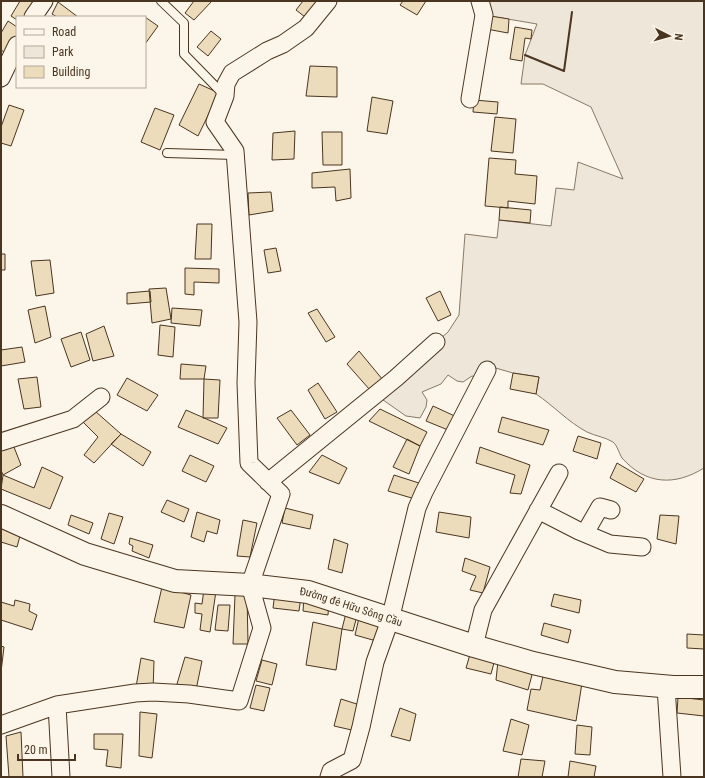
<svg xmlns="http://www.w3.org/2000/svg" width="705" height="778" font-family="'Roboto Condensed',sans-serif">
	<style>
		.green { fill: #ede6d9; stroke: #887966 }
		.building { fill: #ecdcbc; stroke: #4a3520 }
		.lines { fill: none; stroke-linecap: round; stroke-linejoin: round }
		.lane-casing { stroke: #4a3520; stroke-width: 10 }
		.street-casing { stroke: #4a3520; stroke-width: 19 }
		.secondary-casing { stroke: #4a3520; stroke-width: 24 }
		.lane { stroke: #fbf6e9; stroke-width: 8 }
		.street { stroke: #fbf6e9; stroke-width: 17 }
		.secondary { stroke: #fbf6e9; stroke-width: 22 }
		.wall { stroke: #4a3520; stroke-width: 2 }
		.labels { text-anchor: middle; stroke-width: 3; stroke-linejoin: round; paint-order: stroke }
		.street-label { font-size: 11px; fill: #4a3520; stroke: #fbf6e9 }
	</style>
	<rect width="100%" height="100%" fill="#fbf6e9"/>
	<path class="green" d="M480 1H704V468C675 486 646 485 622 458 619 453 617 445 613 442 605 437 595 436 587 432 568 422 554 406 536 394L539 377 513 373 485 365 482 378 472 376 463 382 457 381 448 375 441 384 422 392 427 400 426 407 420 418 406 416 376 395 448 332 459 315 465 234 497 238 499 220 551 226 556 188 574 190 578 162 623 179 591 107 543 84H521L525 55 537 24 484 15Z"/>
	<path class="building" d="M20 1H38L28 17H17V20L11 16Z
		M194 1H212L194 20 185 13Z
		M303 1H326L309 20 296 10Z
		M403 1H426L417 15 400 5Z
		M58 2 78 17H57L52 14Z
		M484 15 509 19 508 33 481 28Z
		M145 17 158 26 145 44Z
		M8 21 17 27V35L7 54 1 50V33Z
		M515 27 532 30 531 39 525 38 522 61 510 59Z
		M211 31 221 39 208 56 197 47Z
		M310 66 337 67V97L306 96Z
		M199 84 219 93 198 136 179 125Z
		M372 97 393 101 387 134 367 131Z
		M474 100 498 102 497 114 473 112Z
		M9 105 24 110 11 146 1 143V127Z
		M155 108 174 115 160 150 141 142Z
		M495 117 516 119 513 153 491 151Z
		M295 131 294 159 272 160 273 133Z
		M322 132H342V165H323Z
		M489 158 516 160 515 174 537 176 535 204 508 201V208L485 206Z
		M350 169 351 198 336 201 335 187 312 188V173Z
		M271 192 273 211 249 215 248 193Z
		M500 207 531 210 530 223 499 220Z
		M197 224H212L211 259H195Z
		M276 248 281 271 268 273 264 250Z
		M1 254H5V270H1Z
		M50 260 54 293 36 296 31 261Z
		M185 268 219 269V283L194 282V295L185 294Z
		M166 288 171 319 152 323 149 289Z
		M150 291 151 302 127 304V293Z
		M440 291 451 315 438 321 426 298Z
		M45 306 51 337 35 343 28 310Z
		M172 308 202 310 200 326 171 323Z
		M317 309 335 337 326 342 308 313Z
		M160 325 175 327 173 357 158 355Z
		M104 326 114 356 93 361 86 334Z
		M81 332 90 360 71 367 61 339Z
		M22 347 25 362 1 366V350Z
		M359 351 383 380 370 390 347 364Z
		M181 364 206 366 204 379H180Z
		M513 373 539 377 536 394 510 389Z
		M37 377 41 407 24 409 18 379Z
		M127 378 158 395 147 411 117 395Z
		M204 379 220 380 218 418H203Z
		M318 383 337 412 325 419 308 390Z
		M433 406 459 418 453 432 426 421Z
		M380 409 427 432 420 446 369 421Z
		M186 410 227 428 218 444 178 427Z
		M291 410 310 435 297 445 277 418Z
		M95 411 121 434 94 463 84 455 98 437 83 422Z
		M502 417 549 430 543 445 498 432Z
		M121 434 151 452 143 466 111 444Z
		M578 436 601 443 597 459 573 451Z
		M407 439 420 446 409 474 393 467Z
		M12 442 21 465 3 475 1 470V447Z
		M480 447 530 465 521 494 510 493 515 475 476 463Z
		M190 455 214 466 206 482 182 471Z
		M322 455 347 468 339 484 309 472Z
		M617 463 644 479 636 492 610 478Z
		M42 467 63 477 50 509 1 489 3 475 34 488Z
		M394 475 422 484 415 499 388 491Z
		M167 500 189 509 184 522 161 512Z
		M285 508 313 515 310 529 282 523Z
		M197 512 220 520 217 534 207 531 204 542 191 537Z
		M439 512 471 517 469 538 436 532Z
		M109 513 123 517 114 544 101 539Z
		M71 515 93 523 89 534 68 525Z
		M660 515 679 516 676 544 657 539Z
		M243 520 257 523 250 557 237 556Z
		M1 526 21 532 17 547 1 542Z
		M130 538 153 545 149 558 132 551 133 546 129 544Z
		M334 539 348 544 342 573 328 569Z
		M465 558 490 567 483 593 470 590 476 576 462 571Z
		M162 587 191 595 184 628 154 622Z
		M204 589 216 591 210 632 200 630 202 614 195 613V603L202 604Z
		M275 592 301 596 299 611 273 608Z
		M247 594 248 644H233L235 595Z
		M554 594 581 600 579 613 551 606Z
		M304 597 329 601 328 615 303 611Z
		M15 600 30 604 29 611 37 615 32 630 1 620V602L14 606Z
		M218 605H230L228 631 215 630Z
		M347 609 358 612 353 631 342 629Z
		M359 618 385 623 380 642 355 635Z
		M313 622 342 629 336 670 306 665Z
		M544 623 571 630 568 643 541 635Z
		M687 634 704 635V649L687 648Z
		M1 646 4 647 1 672Z
		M471 651 495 659 491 674 466 668Z
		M185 657 202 661 196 690 177 684Z
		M141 658 154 661 153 692 135 693Z
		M262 660 277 664 272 685 256 681Z
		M498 661 533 671 528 690 496 680Z
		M544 672 582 683 576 721 527 710 531 689 540 690Z
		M256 685 270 688 264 711 250 708Z
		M678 697 704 700V716L677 713Z
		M341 699 363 706 356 731 334 726Z
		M400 708 416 714 410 741 391 736Z
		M140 712 157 714 152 758 139 756Z
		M511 719 529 725 522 755 503 751Z
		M577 725 592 727 590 755 575 754Z
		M21 732 23 777H9L6 736Z
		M94 734H123L121 768 106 766 108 750 94 749Z
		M521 759 545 761 542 777H518Z
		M570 761 596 766 594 777H568Z"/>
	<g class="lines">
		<g class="lane-casing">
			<path id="lane" d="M161 1 184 23V54L225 96
				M167 153 235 155"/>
		</g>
		<g class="street-casing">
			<path id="street" d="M33 17 44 1
				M1 78 17 45
				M470 99 484 15 480 1
				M1 442 73 419 101 397
				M268 482 396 378 436 342
				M538 510 579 531 610 544 642 547
				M585 533 600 507 611 510
				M474 646 483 610 559 473
				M666 687 672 777
				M57 705 61 777
				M1 725 57 705 135 693 153 692 189 694 239 701 262 628 250 585 281 494 249 463 246 383 248 322 235 151 215 122 225 96 226 84 232 73 267 51 283 44 306 28 328 1
				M329 777 331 771 352 760 361 727 375 662 390 620 417 508 424 492 487 370"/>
		</g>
		<g class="secondary-casing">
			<g id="secondary">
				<path id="s1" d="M1 516 85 554 175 581 250 585 308 592 474 646 533 663 615 682 673 687H704"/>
			</g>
		</g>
		<use href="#lane" class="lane"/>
		<use href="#street" class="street"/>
		<use href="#secondary" class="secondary"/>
		<path class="wall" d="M525 55 564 71 572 12"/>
	</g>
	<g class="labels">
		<g class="street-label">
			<text dy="4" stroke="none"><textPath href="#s1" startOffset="365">Đường đê Hữu Sông Cầu</textPath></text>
		</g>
	</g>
	<rect width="705" height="778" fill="none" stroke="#4a3520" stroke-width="4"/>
	<rect x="16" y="16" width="130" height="72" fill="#fbf6e9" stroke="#b4a999"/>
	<rect x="24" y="29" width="20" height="6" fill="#fbf6e9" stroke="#b4a999"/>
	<text x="52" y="36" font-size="12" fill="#4a3520">Road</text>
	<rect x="24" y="46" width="20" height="12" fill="#ede6d9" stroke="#b4a999"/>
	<text x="52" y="56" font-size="12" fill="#4a3520">Park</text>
	<rect x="24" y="66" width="20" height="12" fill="#ecdcbc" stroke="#b4a999"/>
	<text x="52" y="76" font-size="12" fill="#4a3520">Building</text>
	<g transform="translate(669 36) rotate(96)" stroke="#fbf6e9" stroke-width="3" paint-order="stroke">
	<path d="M0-3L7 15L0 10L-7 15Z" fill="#4a3520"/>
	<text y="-6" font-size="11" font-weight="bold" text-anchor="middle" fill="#4a3520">N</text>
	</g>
	<path d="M18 754v6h57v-6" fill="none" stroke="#4a3520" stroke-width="2"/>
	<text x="24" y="754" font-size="12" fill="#4a3520" stroke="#fbf6e9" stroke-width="3" paint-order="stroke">20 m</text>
</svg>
